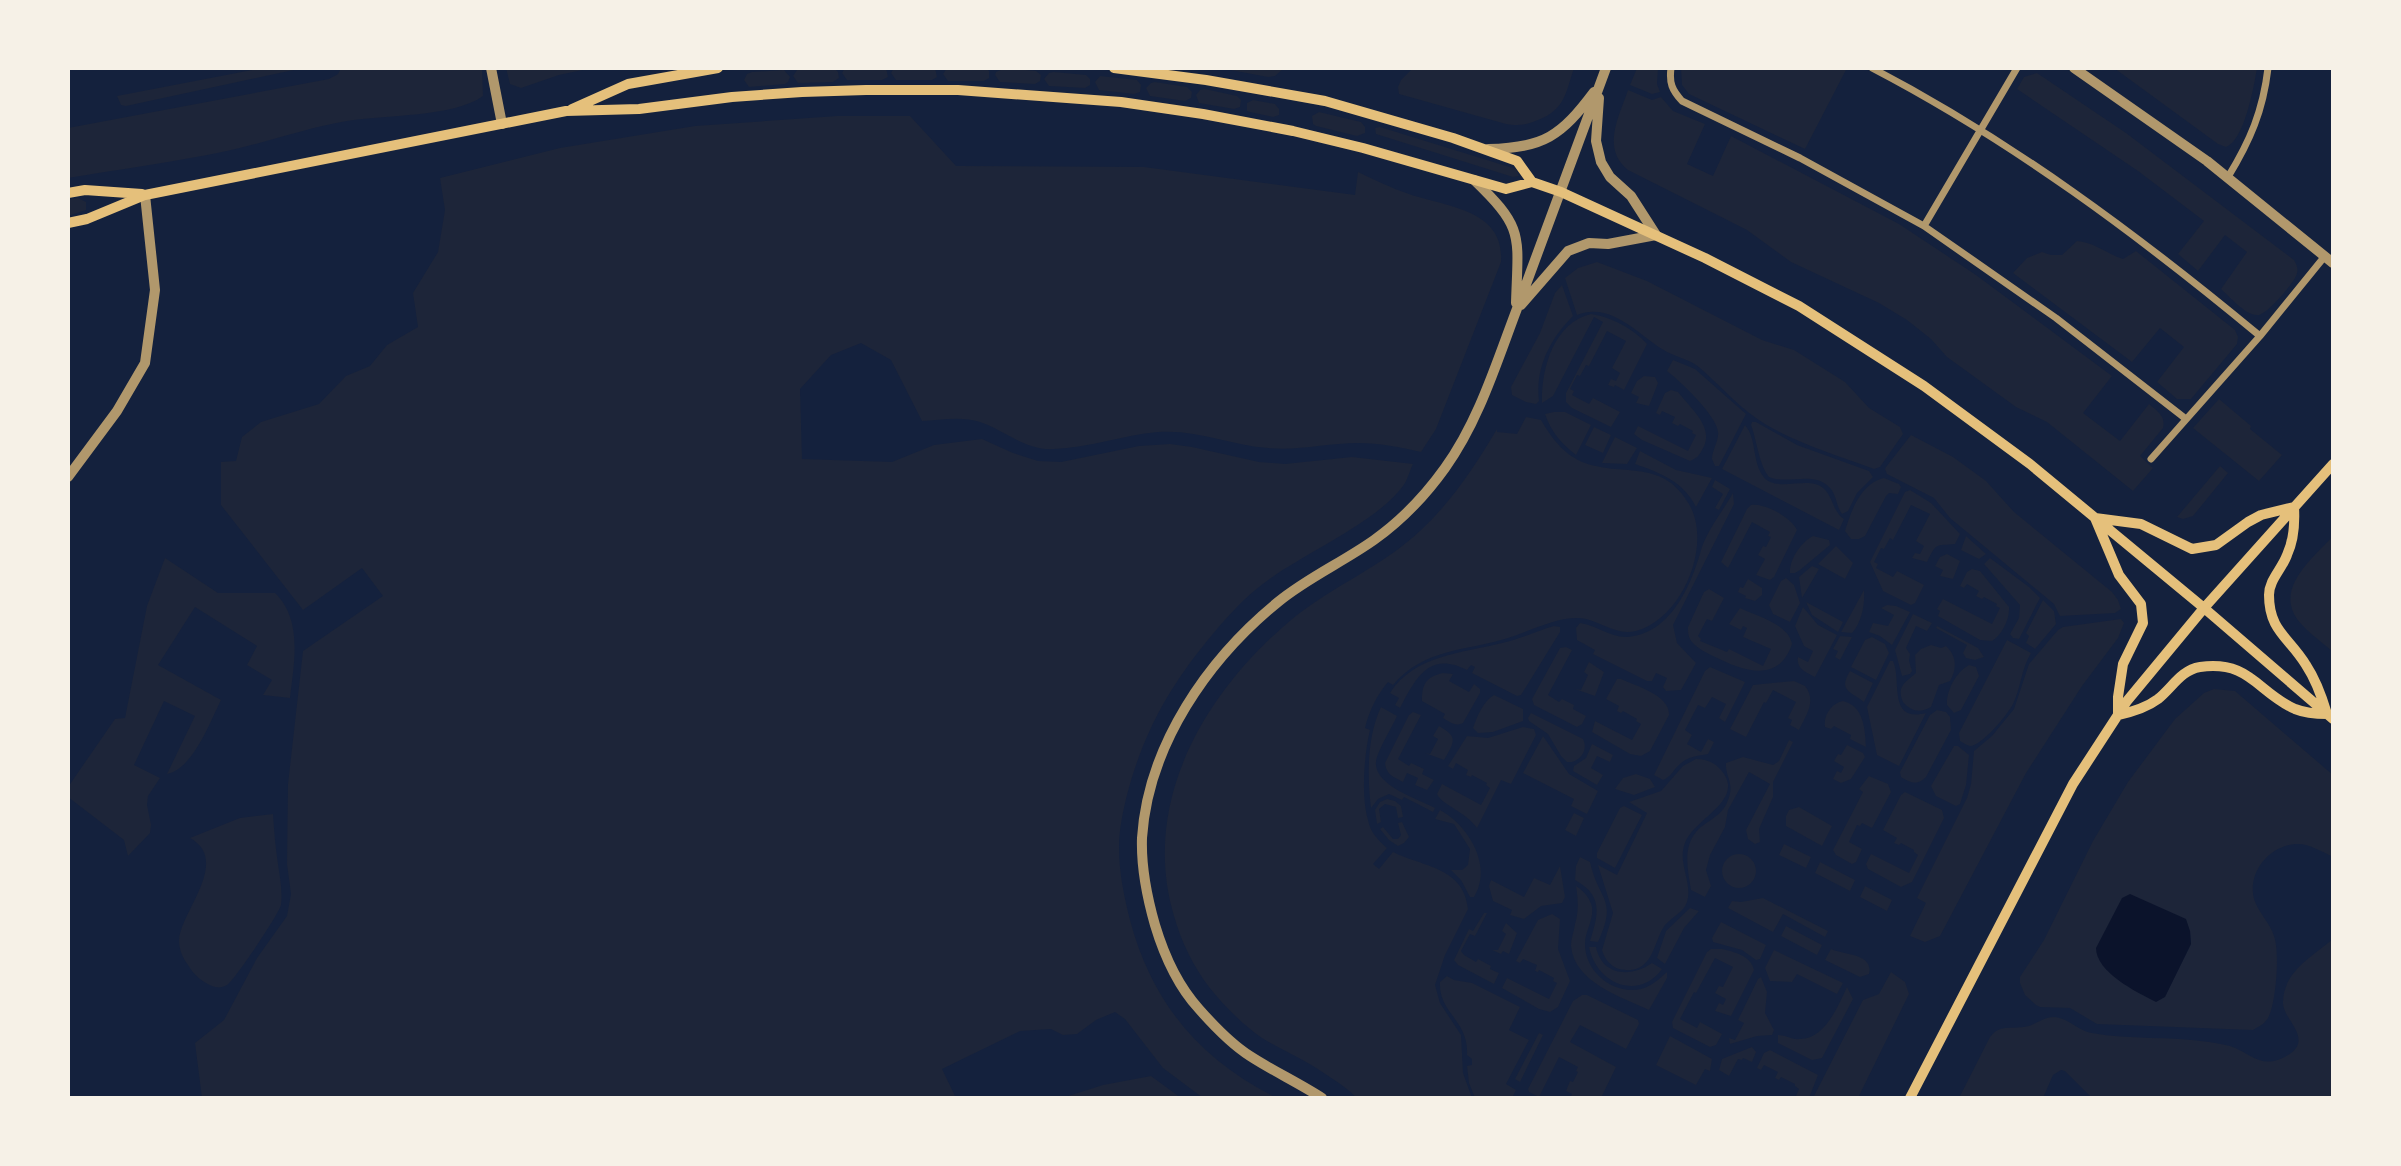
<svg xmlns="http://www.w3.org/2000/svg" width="2401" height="1166" font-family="Poppins,sans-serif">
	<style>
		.green { fill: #1d2539; fill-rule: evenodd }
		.water { fill: #0b132b }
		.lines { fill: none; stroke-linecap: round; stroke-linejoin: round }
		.minor { stroke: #b1986c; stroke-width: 7 }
		.tertiary { stroke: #b1986c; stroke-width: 10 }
		.secondary { stroke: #e5c07b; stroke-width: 10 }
	</style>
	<rect width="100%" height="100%" fill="#14213d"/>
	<path class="green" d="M262 68H303L126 106 121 105 117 96Z
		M341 68H482L483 96C455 117 384 115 347 121 306 128 268 142 227 151 175 162 121 169 68 178V128L329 79 338 74Z
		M506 68H592L559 75 521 88 510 84Z
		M801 68H834L838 72 839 78 833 82 798 83 793 76 797 70Z
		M845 68H886L888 77 882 80H847L842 73Z
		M894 68H935L937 77 932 80H896L891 73Z
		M947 68H986L989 71V78L984 81H948L943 74Z
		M1005 68 1036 71 1041 75 1040 81 1035 84 1000 82 995 75 996 72Z
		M1220 68H1284L1275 76 1268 77Z
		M1413 68H1574C1566 92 1565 110 1538 120 1526 125 1519 126 1506 124L1399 94 1398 87 1401 80Z
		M1637 68H1658L1657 84 1660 92 1652 94 1630 85Z
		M1681 68H1847L1805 149 1689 94 1682 85Z
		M2114 68H2257C2254 87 2244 141 2226 147L2218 144Z
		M784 70 790 77 788 82 785 84 749 87 744 80 747 74 752 72Z
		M1054 72 1086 75 1090 79V85L1085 88 1049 86 1044 79 1049 73Z
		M2037 73 2126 133 2294 260C2297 265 2299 270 2296 276 2292 285 2266 316 2257 315 2245 315 2229 296 2221 289L2247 252 2225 235 2198 271 2178 254 2204 221 2138 171 2017 89 2024 77Z
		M1100 76 1137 80 1141 85 1140 92 1134 94 1099 90 1095 82Z
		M1155 82 1187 87 1192 92 1191 98 1185 101 1150 96 1146 88 1151 83Z
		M1205 89 1237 96 1241 100 1240 107 1234 109 1199 103 1196 95 1200 90Z
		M1628 90 1652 100 1661 97 1673 111 1705 124 1687 164 1713 176 1731 136 1899 224 1976 275 2112 376 2083 413 2120 441 2149 404C2157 411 2166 416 2163 428L2140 456 2153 468 2133 491 2047 422 2016 407 1947 357 1931 339 1907 320 1879 303 1791 262 1747 230 1628 170C1601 148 1619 117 1628 90Z
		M1253 100 1275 104 1279 109V115L1273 117 1250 112 1247 111V103Z
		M1319 112 1361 122 1365 127V133L1357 136 1316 126 1313 124 1312 116Z
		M837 116H910L956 166 1144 167 1355 195 1358 172C1375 180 1391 188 1409 194 1446 207 1505 209 1501 262L1436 429 1421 452C1400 447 1379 443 1358 443 1328 443 1298 451 1268 448 1231 445 1196 429 1158 432 1123 435 1089 448 1054 449 1026 451 1004 430 980 422 962 416 940 420 922 421L891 360 861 343 831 355 800 389 802 459 892 462 934 445 982 439 1013 453 1038 461 1061 462 1139 446 1170 444 1192 447 1259 462 1285 464 1352 457 1413 464C1410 470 1408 478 1405 483 1381 520 1307 552 1271 578 1246 595 1226 618 1207 641 1168 689 1143 734 1127 795 1123 811 1119 830 1119 847 1119 872 1124 896 1130 920 1152 1003 1200 1060 1277 1098H1203L1163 1068 1125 1019 1115 1012 1096 1020 1077 1034 1063 1035 1051 1029 1020 1031 942 1069 956 1098H202L195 1043 224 1020 257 958 287 916 291 894 287 864 288 784 303 651 383 596 362 568 303 610 221 505V462L236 461 242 437 261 422 319 404 346 376 370 366 387 345 418 327 413 293 438 252 445 210 440 178 560 148 695 126Z
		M1380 127 1516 169 1519 176 1513 177 1376 134 1375 128Z
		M78 198 86 202V210L68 216V200Z
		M2077 241C2094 242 2107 254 2123 259L2136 251 2235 330 2238 337 2237 344 2191 399H2177L2157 382 2184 347 2160 328 2132 362 2013 273 2027 258 2042 252 2051 255H2062Z
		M1597 262 1647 281 1762 340 1794 350 1845 382 1869 408 1900 427 1903 434 1880 467 1874 469C1837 455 1799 444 1765 424 1740 409 1722 387 1700 368 1691 360 1677 357 1667 352 1638 336 1613 301 1577 315L1565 278 1578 268Z
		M1562 285 1573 316C1550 339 1535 368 1539 401L1536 404 1526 402 1512 395 1511 387 1540 333 1555 293Z
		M1591 314C1611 317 1634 329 1647 344L1624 390 1615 385 1614 387 1608 385 1611 379 1616 381 1620 373 1612 368 1626 341 1607 331 1589 366 1586 365 1580 376 1577 375 1570 389 1574 391 1572 395 1589 404 1593 398 1620 412 1611 427 1572 408 1566 402V393L1603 322 1594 317 1553 396 1542 403C1541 370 1553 323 1591 314Z
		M1673 360 1695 369 1746 414 1719 466H1715L1712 459C1712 450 1719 441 1718 432 1717 416 1680 381 1667 371Z
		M1644 376 1655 377 1658 383 1649 406 1636 403 1639 397 1631 393 1637 381Z
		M1671 390 1678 392C1691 409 1716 428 1702 450 1699 456 1697 458 1690 461L1642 440 1634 434 1638 426 1688 451 1696 435 1692 433 1693 431 1680 424 1678 426 1672 423 1675 417 1662 411 1660 415 1656 413 1665 393Z
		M2219 399 2251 426 2250 429 2282 455 2259 481 2193 428Z
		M1554 412H1565L1591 425 1576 455C1562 444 1551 432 1545 414Z
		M1526 417 1541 420C1553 440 1566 458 1591 465 1629 475 1664 461 1689 504 1713 545 1682 619 1636 631 1615 636 1600 620 1580 618 1555 617 1531 631 1508 638 1467 651 1424 648 1393 685L1388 682C1377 695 1369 711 1365 728L1370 730C1364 755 1361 796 1368 820 1370 832 1378 840 1387 848L1373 864 1379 869 1393 852C1423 867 1464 867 1468 909L1445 955 1435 985 1440 1003 1461 1035 1463 1073 1472 1098C1455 1098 1364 1101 1356 1097 1353 1095 1351 1092 1348 1090 1337 1081 1325 1074 1313 1066 1297 1056 1278 1048 1262 1038 1242 1024 1224 1006 1209 987 1193 966 1181 941 1174 916 1140 802 1205 692 1291 620 1332 586 1382 567 1421 530 1453 500 1475 466 1497 429V432L1517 434Z
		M1752 422H1756L1797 445 1869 471 1873 477 1857 493 1848 511 1842 514C1836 506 1837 496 1830 488 1815 470 1788 485 1769 477 1759 465 1757 441 1751 425Z
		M1745 425C1757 439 1752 461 1763 476 1773 491 1799 480 1815 484 1834 489 1830 510 1844 519L1839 530 1722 469Z
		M1594 427 1611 435 1603 453 1585 445Z
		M1911 435 1953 457 1986 481 2014 512 2112 592 2118 600 2121 609 2115 613 2060 616 2054 604 1950 518 1934 498 1887 474 1885 469 1886 467Z
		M1615 437 1637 448 1627 464 1602 463Z
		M1640 451 1676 470 1712 478 1696 507C1683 481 1660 473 1635 464Z
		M2220 466 2228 473 2193 516 2183 519 2177 517Z
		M1884 478 1899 484 1901 487 1898 494 1889 493 1886 496 1865 536 1859 539H1851L1845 531C1851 511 1861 483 1884 478Z
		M1715 480 1730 489 1719 510 1715 508 1723 494 1712 487Z
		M1910 490 1931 503 1960 534 1955 544C1935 546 1937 542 1927 562L1912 558 1915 553 1920 554 1924 546 1916 541 1930 514 1911 505 1893 540 1890 538 1884 549 1881 548 1874 562 1878 564 1876 568 1893 577 1897 571 1924 585 1915 603 1911 605 1883 591 1870 562 1905 492Z
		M1733 493 1734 504 1673 625 1677 643 1696 663 1681 690 1666 691 1663 687 1667 678 1656 673 1652 681H1647L1593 654 1595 650 1577 640 1576 628 1580 623C1596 625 1609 637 1626 637 1670 635 1691 586 1701 550 1706 532 1724 509 1733 493Z
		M1751 505C1765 503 1791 517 1797 530L1774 577 1770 580 1756 575 1765 559 1758 555 1763 546 1766 547 1771 537 1768 536 1770 532 1752 522 1728 568 1721 562 1747 509Z
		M1813 536 1829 540 1830 545 1800 570 1795 573H1790C1789 560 1801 542 1813 536Z
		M1966 536 1986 554 1979 559 1961 550Z
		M2333 536V652C2321 641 2301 628 2294 614 2279 584 2315 556 2333 536Z
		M1836 546 1853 563 1845 579 1818 564Z
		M1947 554 1960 561 1953 579 1940 576 1943 570 1935 566 1940 557Z
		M165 558 218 593H275C303 620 294 663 290 698L263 695 272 680 247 665 257 646 195 607 158 665 221 700C210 722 193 769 167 774L195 716 164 701 134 765 160 778 148 796 147 805 151 825 150 833 128 856 124 840 68 797V787L115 719 125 718 147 606Z
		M1990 558 2029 587 2040 598 2019 639 2013 638 2010 634 2019 618 2020 605 1984 564Z
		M1812 566 1819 569 1802 598 1799 577Z
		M1972 569 1980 571 2009 607C2010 619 2002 635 1992 641L1980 640 1938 616 1940 611 1937 609 1943 599 1992 624 2000 608 1996 606 1997 604 1984 597 1982 599 1976 596 1979 591 1967 584 1964 588 1960 586 1967 572Z
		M1786 578 1794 585 1800 603 1790 622 1773 614 1769 605 1781 581Z
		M1748 579 1762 588V595L1755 601 1745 598 1746 596 1738 592 1740 587 1743 588Z
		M1709 589 1724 598 1712 621 1707 619 1698 636 1701 639 1700 641 1727 652 1729 649 1763 666 1771 649 1743 637 1747 628 1743 626 1741 630 1729 624 1740 608C1756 616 1789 624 1792 644 1779 684 1743 671 1715 657 1707 653 1698 649 1692 642 1688 637 1688 632 1688 627L1704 592Z
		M1864 590C1865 604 1862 622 1852 633L1841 632Z
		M2043 600 2054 611 2056 624 2035 649 2026 643 2029 636 2026 633Z
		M1806 602 1843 622 1838 632 1812 615Z
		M1887 605 1896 606 1910 612 1892 645 1880 636 1869 632 1873 623 1888 626 1894 615 1881 608Z
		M1803 607 1818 625 1837 635 1815 677C1806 672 1796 669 1798 657L1808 662 1813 651 1804 646 1795 626Z
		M1913 614 1932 623 1927 631 1916 626 1906 648 1910 654 1909 661 1912 671 1910 674 1902 676 1895 650Z
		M2121 619 2124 623 2118 638 2082 686 2026 773 1940 936 1925 942 1910 936 1926 903 1917 898 1967 798 1971 784 1974 751 1992 736 2014 709 2029 664 2058 630 2063 627Z
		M1554 626 1560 627V632L1521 695 1517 696 1472 673 1475 667 1471 665 1467 670C1429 650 1415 679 1400 708L1395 705 1399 698 1390 693C1414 655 1463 653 1502 643 1520 639 1537 631 1554 626Z
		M1937 626 1978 648 1984 657 1975 660 1966 658 1963 653 1967 645 1936 628Z
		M1840 636 1852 637 1840 660 1835 657 1838 651 1833 649Z
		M1872 637 1885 644 1889 653 1876 680 1851 667 1865 640Z
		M2007 640 2031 653C2021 669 2021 688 2013 704 2008 714 1982 746 1970 746 1968 746 1962 742 1960 741L1959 733Z
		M1931 645 1941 648 1946 646C1957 656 1957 669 1950 681L1939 685 1931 707C1921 713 1911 712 1903 702 1896 686 1906 682 1916 673L1915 655 1921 649Z
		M1566 647 1572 650 1548 695 1559 702 1562 699 1574 705 1573 709 1586 716 1582 724 1577 727 1534 705 1532 699 1560 648Z
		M1890 661H1893C1902 680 1887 723 1926 713L1899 766 1877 755 1867 707Z
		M1589 662 1604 672 1595 696 1575 689 1581 690 1588 675 1584 672Z
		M1969 665 1976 667 1979 676 1961 710 1954 713 1947 705C1946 691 1956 672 1969 665Z
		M1710 667 1745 682 1725 722 1719 718 1726 704 1712 697 1705 708 1698 705 1685 730 1692 735 1687 744 1701 752 1708 739 1714 742 1708 754C1698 756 1689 756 1680 764 1673 770 1671 777 1663 780L1654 775 1705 671Z
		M1850 671 1873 683 1864 702C1850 691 1838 691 1850 671Z
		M1443 673 1453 674 1449 681 1469 692 1474 684 1480 689V693L1463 723C1455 727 1450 722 1443 718L1445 714 1422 701C1422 685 1425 677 1443 673Z
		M1617 679H1621C1636 686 1670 695 1669 715L1650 751 1641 756 1630 754 1592 732 1595 721 1632 740 1641 724 1636 721 1637 719 1623 711 1621 713 1617 711 1619 706 1606 699Z
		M1794 681 1805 686C1817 701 1806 715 1799 730L1790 725 1792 720 1788 718 1796 702 1773 690 1766 703 1764 702 1746 737 1730 729 1753 685Z
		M2214 689 2235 691 2333 775V857C2323 852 2309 844 2298 844 2271 844 2247 871 2254 899 2258 912 2270 923 2274 936 2280 952 2276 1001 2269 1016 2266 1023 2260 1026 2253 1030L2097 1024 2070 1008 2040 1007 2036 1005 2025 995 2020 983V977L2044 940 2093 841 2128 782 2175 719 2204 693ZM2190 931 2191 944 2165 996Z
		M1494 695 1523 709V721L1493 732 1478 733 1473 728C1477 717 1483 701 1494 695Z
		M1843 701C1864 706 1865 729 1866 747L1850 739 1851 735 1834 726 1831 729 1825 727C1823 715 1832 703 1843 701Z
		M1381 707 1397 716C1391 729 1382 743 1377 757 1368 784 1417 798 1435 808L1433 812 1404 797 1402 800 1389 794 1378 799 1371 808C1367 775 1367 737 1381 707Z
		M1937 710 1946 712 1950 717 1951 730 1926 777C1918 786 1910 783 1901 777L1900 772 1930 715Z
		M1413 712 1421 715 1398 759 1409 766 1411 763 1424 769 1422 774 1434 780 1427 790 1415 785 1418 778 1407 773 1403 782C1394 777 1386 775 1385 763L1409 715Z
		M1531 713 1583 739C1588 749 1582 759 1572 762H1567L1561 756 1548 734 1529 721 1528 718Z
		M1439 726C1459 737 1454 742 1444 760L1425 753 1430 754 1438 739 1433 736Z
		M1523 727 1534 729 1536 735 1511 784 1501 780 1477 828C1465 811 1443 806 1437 794L1442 784 1481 805 1490 788 1486 785 1487 783 1472 775 1471 777 1466 775 1468 770 1456 763 1453 769 1448 766 1467 736 1488 738Z
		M1543 736 1569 774 1598 791 1587 814 1571 806 1574 799 1523 773Z
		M1789 740 1793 742 1773 782V797L1759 829 1760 842 1755 844 1748 839 1746 830 1770 784 1749 772 1728 810 1725 827 1710 855 1706 870 1711 886 1705 897 1691 890C1687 866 1681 840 1705 824 1715 817 1724 812 1728 800 1735 783 1725 777 1726 763L1743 757 1773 765 1779 761Z
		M1592 744 1613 755 1610 762 1597 756 1591 768 1603 775 1597 785 1573 771 1574 766 1586 758Z
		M1847 745 1863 753 1865 757 1851 779 1841 783 1833 779 1837 771 1841 773 1844 767 1834 761 1838 754 1841 755Z
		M1954 746H1958L1969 755 1966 785 1960 804 1956 806 1936 796 1931 786Z
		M1696 759C1706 759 1714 762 1721 770 1747 800 1694 818 1685 843 1677 863 1693 882 1687 902 1684 912 1672 917 1665 925 1653 941 1654 977 1619 969 1610 966 1604 958 1602 950L1613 913 1598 865 1617 875 1647 813 1629 802 1661 791 1683 766Z
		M1636 774 1650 779 1655 787 1634 795 1615 789 1623 778Z
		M1869 776 1888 784 1891 792 1872 828 1862 823 1860 826 1857 825 1849 842 1862 849 1856 862 1852 864 1836 855 1833 850 1863 792 1859 789Z
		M1905 792 1942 810 1944 818 1912 882 1901 887 1868 869 1866 864 1871 854 1909 873 1918 855 1914 852V850L1901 843 1899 845 1894 843 1897 838 1883 830 1901 795Z
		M1387 799 1395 801 1401 806 1403 817 1398 818 1396 807 1385 804 1379 809 1381 822 1377 824 1375 810 1380 802Z
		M1624 806 1642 815 1615 868 1597 858V853L1620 808Z
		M1799 807 1832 826 1822 846 1786 826V816L1789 810Z
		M1440 810C1469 826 1493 866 1474 897H1470L1461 880 1451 870H1462L1468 865 1470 849 1454 824 1435 819Z
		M1574 813 1584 818 1576 836 1565 830Z
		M273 814C274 828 275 843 277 857 279 873 283 889 281 905 279 914 234 981 227 985 222 988 217 988 212 986 202 982 193 974 188 965 182 957 179 949 179 940 181 911 231 861 190 838L240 818Z
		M1402 822 1409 837 1404 843 1398 846 1389 840 1380 829 1383 827 1393 839H1398L1401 835 1398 823Z
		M1784 844 1811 857 1806 868 1779 855Z
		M1722 871a17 17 0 1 1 34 0a17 17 0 1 1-34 0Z
		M1580 857 1590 862C1599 902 1618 898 1598 942L1590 941C1598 915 1604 896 1575 880L1576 866Z
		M1820 862 1855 880 1850 891 1815 873Z
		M1560 866 1565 897 1562 903 1541 906 1524 919 1510 915 1512 910 1493 901 1489 886 1491 880 1524 897 1534 878 1550 885Z
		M1576 886C1584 891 1590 898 1592 907 1594 920 1585 931 1585 944 1585 972 1613 995 1641 989 1652 986 1659 979 1667 972V978L1649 1010C1621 997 1574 982 1571 946 1571 938 1574 932 1575 924 1579 911 1578 899 1576 886Z
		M1865 886 1892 900 1887 911 1860 897Z
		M1763 898 1828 931 1825 937 1783 914 1773 932 1728 908 1732 901 1741 902Z
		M1690 908 1699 911 1684 928 1665 964 1657 958 1666 931Z
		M1484 913H1487L1475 936 1470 934 1461 951 1464 955 1476 962 1478 959 1491 966 1490 969 1499 973 1494 984 1458 965 1454 960 1469 929 1473 931Z
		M1552 914 1560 919 1558 949 1570 981 1558 1007 1550 1012 1539 1009 1502 988 1507 978 1549 999 1557 983 1553 981 1554 978 1539 970 1538 972 1535 971 1537 965 1523 959 1520 963 1516 961 1538 920Z
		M1721 922 1766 945 1760 959 1756 960 1742 950 1713 942 1712 938Z
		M1506 923 1517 933 1509 954 1503 951 1501 954 1492 950H1498L1506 934 1502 931Z
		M1786 926 1822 945 1817 955 1781 936Z
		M2333 939 2332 1098H2092L2065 1071 2061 1070 2053 1075 2043 1098H1959L1990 1037C1993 1034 1994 1032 1998 1030 2007 1026 2019 1029 2029 1026 2038 1023 2044 1017 2054 1017 2069 1018 2078 1031 2092 1033 2130 1040 2170 1036 2209 1042 2215 1043 2223 1044 2230 1046 2253 1054 2262 1071 2288 1055 2314 1039 2284 1020 2283 1004 2282 972 2313 956 2333 939Z
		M1589 947H1596C1602 976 1631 978 1652 963L1662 969C1638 1002 1596 983 1589 947Z
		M1722 949C1735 952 1751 956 1754 970L1731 1016 1715 1011 1719 1003 1723 1005 1726 999 1715 993 1719 986 1723 987 1733 967 1715 958 1696 993 1694 992 1680 1019 1697 1028 1700 1022 1722 1034 1716 1045 1710 1047 1673 1028 1672 1022 1707 952 1711 949Z
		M1831 949C1843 955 1874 953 1869 974L1860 977 1825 960Z
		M1774 950 1843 983 1837 994 1797 974 1792 982 1770 981 1765 968Z
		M1891 972 1905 982 1909 994 1858 1098H1813L1863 1000 1879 994Z
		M1447 976 1454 980 1472 983 1520 1007 1509 1030 1529 1040 1506 1084 1516 1090 1512 1098H1475L1469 1083 1467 1066 1472 1065V1059L1467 1055C1469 1020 1438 1013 1440 982Z
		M1761 977 1767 992 1765 1013 1774 1030 1772 1035 1757 1036 1730 1044 1729 1038 1735 1040 1744 1023 1738 1020 1758 979Z
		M1847 987 1853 999 1822 1058 1812 1060 1778 1043V1035C1786 1035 1792 1040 1800 1039 1825 1039 1838 1006 1847 987Z
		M1582 995H1587L1638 1020 1639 1024 1626 1049 1580 1025 1570 1042 1616 1067 1601 1098H1570L1572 1094 1566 1091 1570 1081 1573 1082 1578 1072 1576 1071 1578 1067 1559 1057 1539 1097 1529 1092 1528 1089 1573 1001Z
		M1539 1033 1543 1035 1520 1082 1515 1079Z
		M1670 1036 1712 1059 1710 1071 1705 1069 1696 1085 1656 1065Z
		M1752 1047 1756 1052 1752 1062 1743 1058 1742 1060 1738 1059 1729 1076 1719 1070 1722 1059Z
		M1770 1050 1818 1075 1809 1098H1795L1799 1089 1795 1086V1084L1781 1077 1779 1080 1775 1078 1778 1072 1764 1065 1761 1070 1757 1068 1764 1053Z
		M1151 1076 1181 1098H1062L1103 1085Z"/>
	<path class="water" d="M2130 894 2186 919 2190 931 2191 944 2165 997 2156 1002C2136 992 2096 972 2096 948L2122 898Z"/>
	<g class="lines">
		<path class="minor" d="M1671 68C1669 83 1672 90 1682 101L1800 158 1924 226 2056 318 2186 419
			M1872 68C2012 141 2138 235 2260 336
			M2228 177C2250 141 2263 111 2268 68
			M1924 226 2017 68
			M2151 459 2260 336 2325 256"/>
		<path class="tertiary" d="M491 68 502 124
			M2074 68 2207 161 2333 263
			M1488 149C1544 148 1561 136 1594 92
			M1474 180C1525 229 1518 235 1516 303
			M1521 305 1568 251 1589 243 1608 244 1656 235 1631 196 1610 177 1601 162 1596 141 1599 98
			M68 477 117 411 145 363 155 290 145 195
			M1322 1098C1299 1083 1273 1071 1250 1056 1231 1044 1214 1026 1199 1009 1178 986 1164 955 1155 925 1147 897 1141 867 1142 838 1148 745 1208 659 1278 602 1307 578 1343 562 1374 540 1402 520 1425 496 1445 468 1479 421 1497 361 1518 306 1547 227 1577 148 1606 68"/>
		<path class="secondary" d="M1114 68 1206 80 1325 101 1453 138 1517 161 1532 182
			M572 109 628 84 718 68
			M68 193 85 190 142 194
			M68 223 87 219 145 195 566 111 639 109 732 97 802 92 866 90H958L1121 102 1203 114 1293 131 1363 148 1506 189 1532 182 1561 192 1705 258 1799 306 1924 386 2030 464 2204 608 2333 719
			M2294 507C2295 524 2294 540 2287 555 2282 569 2269 580 2269 595 2269 631 2289 637 2306 665 2316 680 2322 697 2327 714 2317 714 2305 713 2295 709 2257 692 2250 660 2200 667 2181 670 2172 688 2158 699 2146 708 2132 712 2118 715V697L2123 664 2143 623 2141 604 2119 575 2095 518 2141 524 2192 549 2216 545 2248 522 2261 515Z
			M1910 1098 2073 784 2127 701 2204 608 2333 464"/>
	</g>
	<rect width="2401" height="1166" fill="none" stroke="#f6f1e7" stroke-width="140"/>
</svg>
